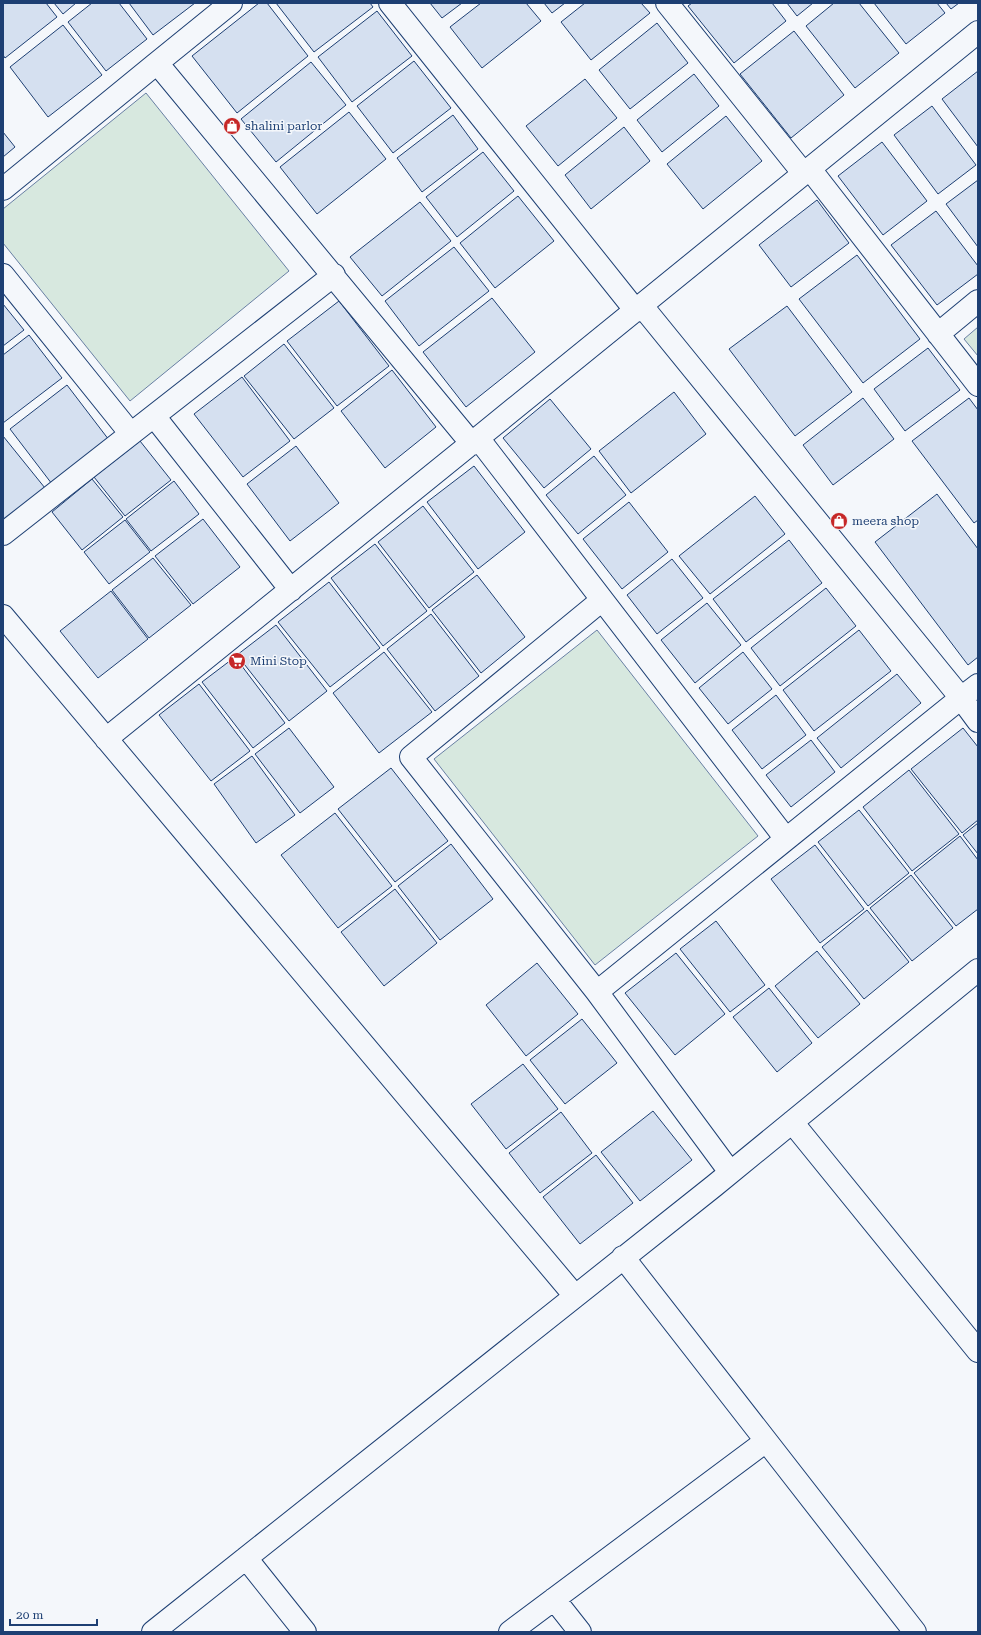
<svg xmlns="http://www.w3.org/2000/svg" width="981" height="1635" font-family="'Roboto Serif',serif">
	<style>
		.green { fill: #d7e8df; stroke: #687fa3 }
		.building { fill: #d5e0f0; stroke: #1d3f73 }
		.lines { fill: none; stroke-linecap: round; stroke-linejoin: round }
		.minor-casing { stroke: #1d3f73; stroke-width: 24 }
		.minor { stroke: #f4f7fb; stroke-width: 22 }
		.labels { text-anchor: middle; stroke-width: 3; stroke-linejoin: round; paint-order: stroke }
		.poi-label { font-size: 12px; fill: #1d3f73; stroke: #f4f7fb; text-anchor: start }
	</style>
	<rect width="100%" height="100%" fill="#f4f7fb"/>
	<path class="green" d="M146 93 289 271 130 401 3 243V209Z
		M978 327V356L964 339Z
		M597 630 758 836 595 965 434 759Z"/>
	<path class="building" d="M3 3H46L57 17 5 58 3 55Z
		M54 3H76L63 14Z
		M92 3H119L147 39 106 71 68 22Z
		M129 3H195L153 35Z
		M259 3H267L308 56 237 113 192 56Z
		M276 3H370L373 7 314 52Z
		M430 3H462L442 18Z
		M481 3H526L541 21 482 68 450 27Z
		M544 3H565L552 13Z
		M585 3H641L650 13 591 60 561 22Z
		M692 3H772L786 21 734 63 688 6Z
		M787 3H813L797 16Z
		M834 3H859L899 53 855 88 806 26Z
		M874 3H937L945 13 906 44Z
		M946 3H959L951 9Z
		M377 11 412 56 352 102 318 57Z
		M657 23 688 63 630 109 599 70Z
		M63 25 102 75 48 117 10 67Z
		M794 31 844 95 791 138 740 74Z
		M414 61 451 108 393 153 357 106Z
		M311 62 346 105 276 162 241 119Z
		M978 71V147L942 99Z
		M694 74 719 106 662 152 637 120Z
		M585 79 617 118 558 166 526 126Z
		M932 106 976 165 938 194 894 135Z
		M349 112 386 159 317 214 280 167Z
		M453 115 478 149 422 192 397 158Z
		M726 116 762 161 703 209 667 164Z
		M624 127 650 161 591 209 565 175Z
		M3 132 15 147 3 157Z
		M882 142 927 201 883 235 838 176Z
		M483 152 514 191 457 237 426 197Z
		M978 180V247L946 204Z
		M518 196 554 241 495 288 460 243Z
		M817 200 849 243 791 287 759 245Z
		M420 202 451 241 382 296 350 257Z
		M936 211 978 266V274L937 305 891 245Z
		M454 247 489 291 419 346 385 301Z
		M857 255 920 339 863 383 799 299Z
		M492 298 535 352 466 407 423 352Z
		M339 301 389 366 337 406 287 341Z
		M3 304 24 330 3 346Z
		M787 306 852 392 795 436 729 349Z
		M29 335 62 378 3 423V355Z
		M284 344 334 408 294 439 244 376Z
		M928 348 960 390 905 431 874 389Z
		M392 370 436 427 385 468 341 411Z
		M242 377 290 441 243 477 194 414Z
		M67 385 109 440 52 484 10 429Z
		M674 392 706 434 631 493 599 451Z
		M863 398 894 439 833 485 803 445Z
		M969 398 978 410V520L974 523 912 441Z
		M550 399 591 449 544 488 503 438Z
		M3 436 45 488 3 521Z
		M140 441 171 480 125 516 94 477Z
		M296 446 339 503 290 541 247 484Z
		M594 456 626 495 578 534 546 495Z
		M474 466 525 532 478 569 427 502Z
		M92 479 123 517 82 550 52 512Z
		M174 481 199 514 151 551 126 519Z
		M937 494 978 549V657L968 665 875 542Z
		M755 496 785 534 710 594 679 556Z
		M629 502 668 552 622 589 583 539Z
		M423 506 474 572 429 608 378 542Z
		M203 519 240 567 193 604 155 556Z
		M125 520 150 552 109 584 84 552Z
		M789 540 822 583 746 642 713 599Z
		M375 544 427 611 383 646 331 578Z
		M153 558 191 605 149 638 112 590Z
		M672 559 703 598 657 634 627 595Z
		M477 575 525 637 481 673 432 610Z
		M329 582 380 648 330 687 278 622Z
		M826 588 856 626 780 686 751 648Z
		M111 591 148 639 98 678 60 631Z
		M707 603 741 645 695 683 661 640Z
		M431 614 479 676 435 711 387 649Z
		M276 625 327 691 289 721 237 655Z
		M859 630 891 671 814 731 783 690Z
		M384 652 432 712 379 753 333 693Z
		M743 652 772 689 728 724 699 688Z
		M235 657 285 723 253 748 202 682Z
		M897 674 921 703 841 768 817 738Z
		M199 684 250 751 211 781 159 715Z
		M776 695 806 735 762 769 732 730Z
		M289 728 334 787 300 813 255 754Z
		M963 728 978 747V820L962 833 911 769Z
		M811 740 835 772 791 807 766 775Z
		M252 756 295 815 256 843 214 784Z
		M391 768 448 841 395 882 338 809Z
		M909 770 959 834 912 871 863 807Z
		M859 810 909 873 868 906 818 842Z
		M335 813 392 886 338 928 281 855Z
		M978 823V854L963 835Z
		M960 836 978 860V909L956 926 914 873Z
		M451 844 493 899 440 940 398 886Z
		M815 845 864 909 820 943 771 879Z
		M911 875 953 928 912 961 870 908Z
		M395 889 437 943 384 986 341 932Z
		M867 910 909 962 864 999 822 947Z
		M716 921 765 985 730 1012 680 949Z
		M817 951 860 1004 818 1038 775 986Z
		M676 953 725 1014 675 1055 625 993Z
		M537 963 578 1014 526 1056 486 1005Z
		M769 988 812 1043 777 1072 733 1017Z
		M582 1019 617 1063 565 1104 530 1060Z
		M523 1064 558 1109 506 1149 471 1104Z
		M653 1111 692 1160 640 1201 601 1152Z
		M561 1112 592 1153 540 1193 509 1153Z
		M596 1155 633 1203 580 1244 543 1197Z"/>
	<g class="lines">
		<g class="minor-casing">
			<path id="minor" d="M231 3 157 63 472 444
				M390 3 636 311
				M667 3 804 174
				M810 169 978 385
				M3 189 157 63
				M3 275 131 434
				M938 334 978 301
				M154 416 291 590
				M478 438 978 32
				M3 534 334 275
				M602 600 411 757 597 992 730 1172
				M3 616 575 1296
				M978 685 961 698 978 721
				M106 739 478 438 786 839
				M597 992 961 698 642 306
				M792 1122 978 1351
				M623 1257 915 1632
				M246 1558 305 1632
				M554 1599 580 1632
				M153 1632 714 1186 978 970
				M510 1632 766 1441"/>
		</g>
		<use href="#minor" class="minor"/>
	</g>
	<defs>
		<g id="shop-disc" transform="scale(0.9)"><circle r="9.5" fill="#c62828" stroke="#f4f7fb"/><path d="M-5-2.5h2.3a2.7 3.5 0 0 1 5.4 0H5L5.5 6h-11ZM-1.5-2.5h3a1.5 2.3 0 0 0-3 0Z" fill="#fff"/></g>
		<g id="supermarket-disc" transform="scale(0.9)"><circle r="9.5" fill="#c62828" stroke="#f4f7fb"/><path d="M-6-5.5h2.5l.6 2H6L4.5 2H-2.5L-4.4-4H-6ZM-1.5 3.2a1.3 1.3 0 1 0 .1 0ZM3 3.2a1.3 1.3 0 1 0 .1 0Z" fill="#fff"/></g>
	</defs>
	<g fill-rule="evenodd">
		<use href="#shop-disc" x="232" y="126"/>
		<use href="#shop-disc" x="839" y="521"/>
		<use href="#supermarket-disc" x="237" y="661"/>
	</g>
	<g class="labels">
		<g class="poi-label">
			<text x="245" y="130">shalini parlor</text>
			<text x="852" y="525">meera shop</text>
			<text x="250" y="665">Mini Stop</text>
		</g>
	</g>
	<rect width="981" height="1635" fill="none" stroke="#1d3f73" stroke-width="8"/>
	<path d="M10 1619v6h87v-6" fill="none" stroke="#1d3f73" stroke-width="2"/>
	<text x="16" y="1619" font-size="12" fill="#1d3f73" stroke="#f4f7fb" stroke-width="3" paint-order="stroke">20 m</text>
</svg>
